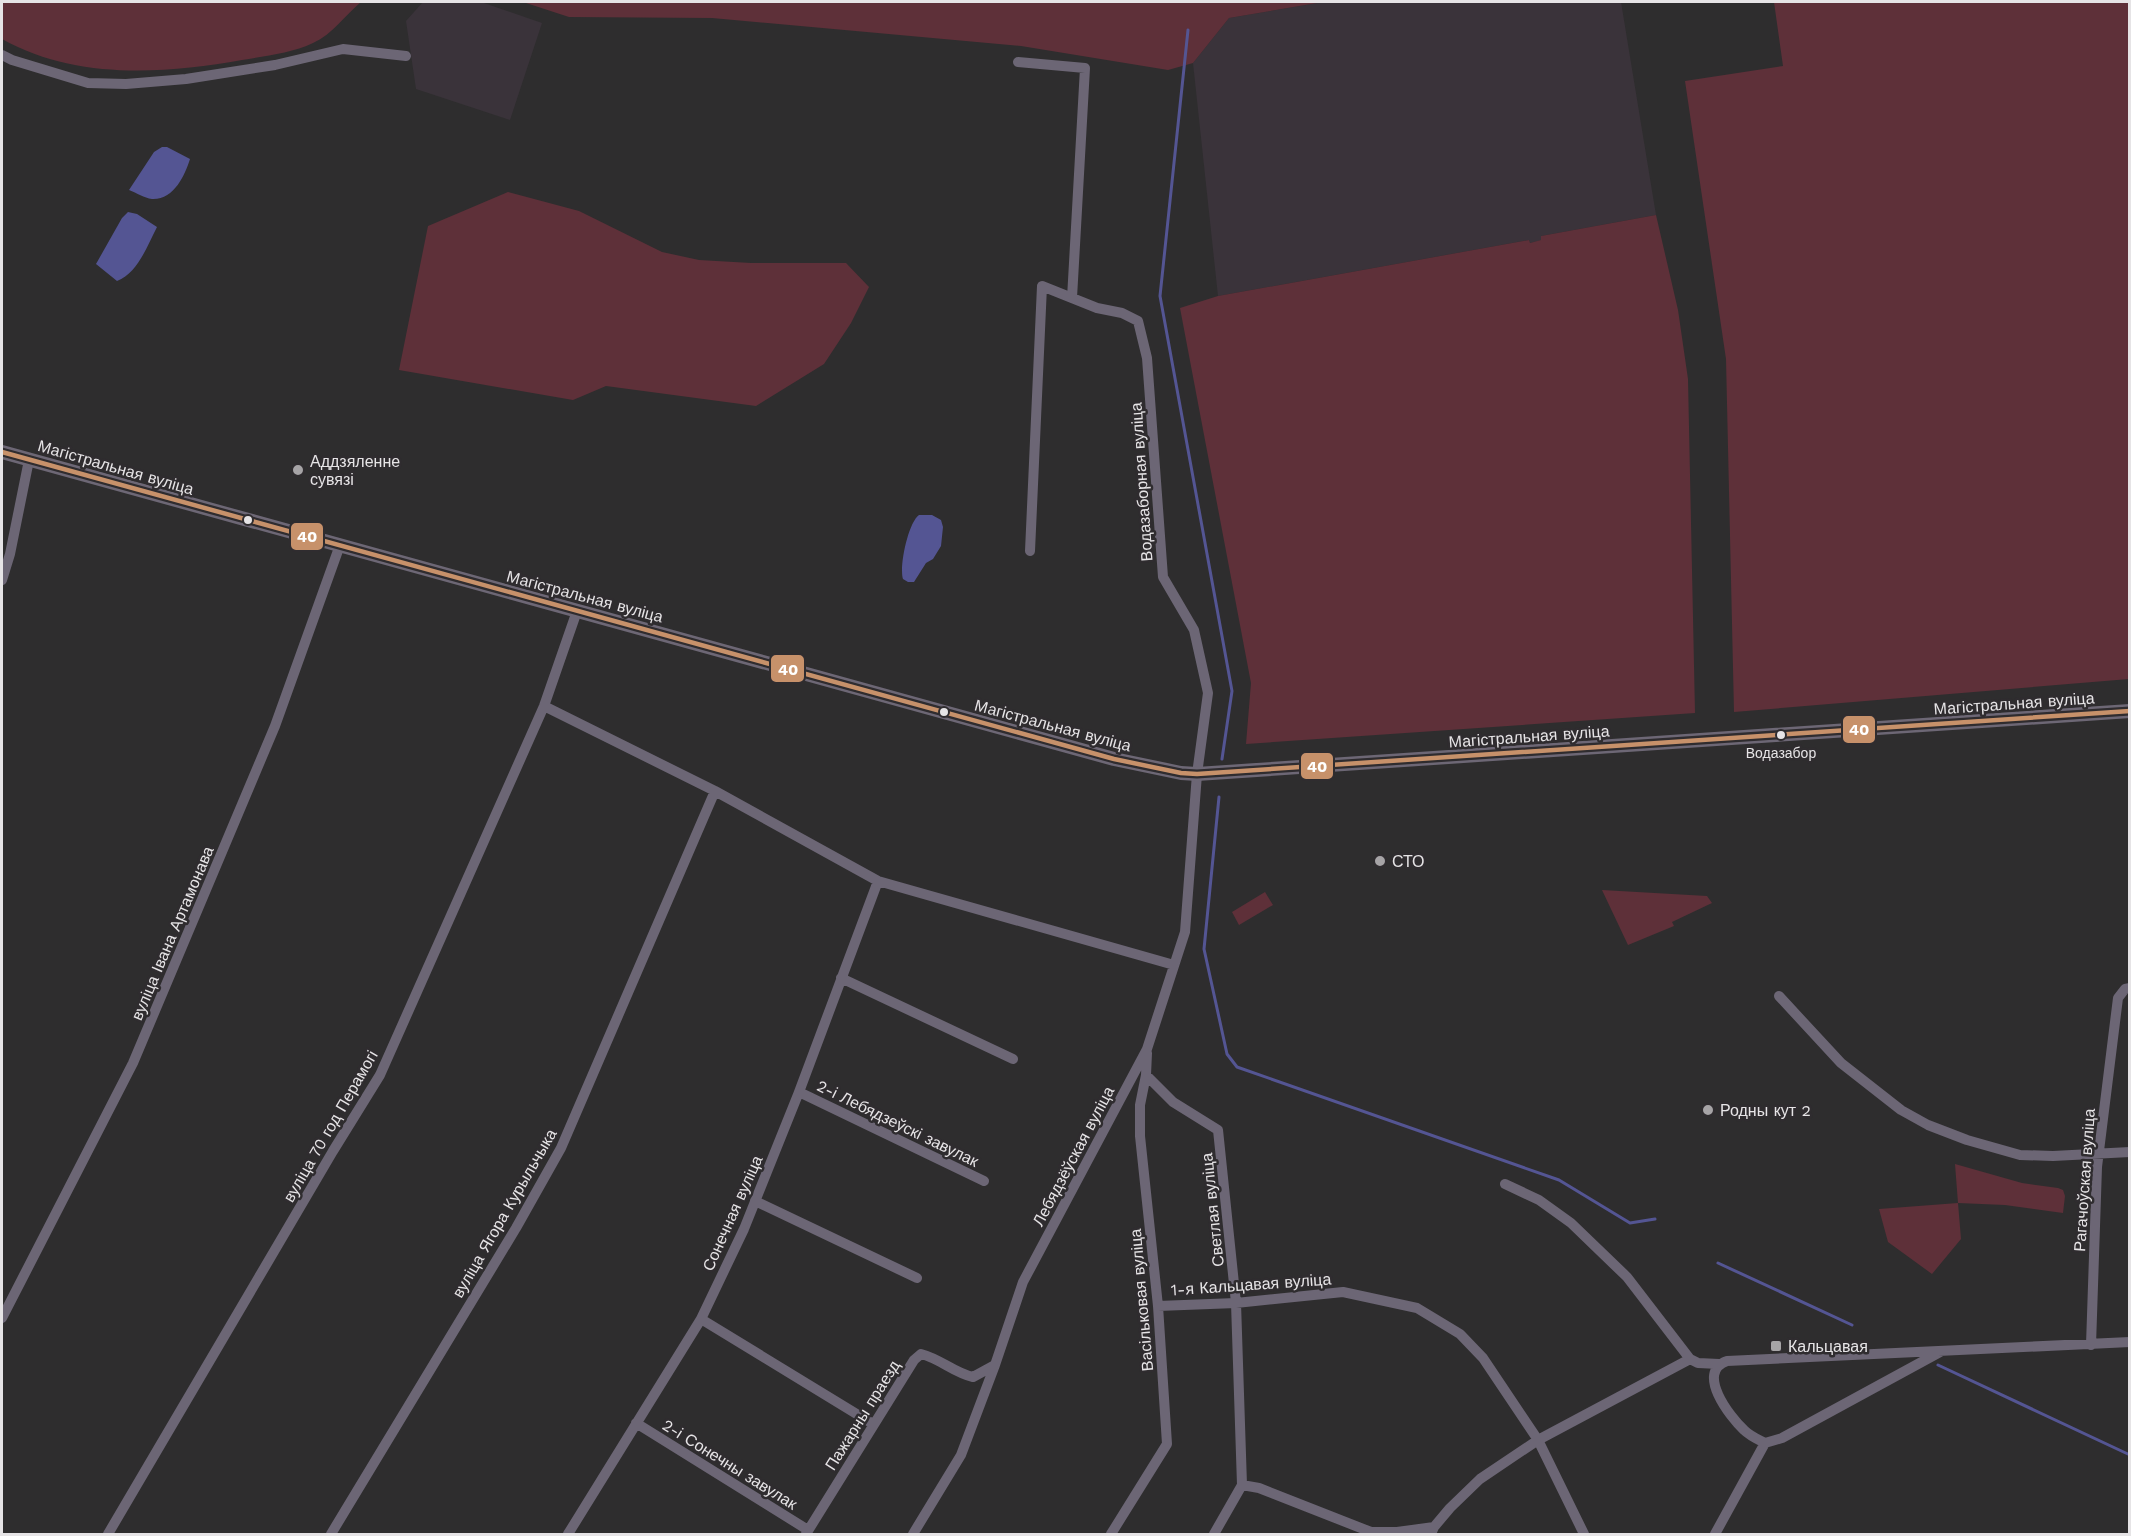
<svg xmlns="http://www.w3.org/2000/svg" width="2131" height="1536" font-family="'Work Sans',sans-serif">
	<style>
		.built { fill: #3a333a }
		.green { fill: #5e3039 }
		.water { fill: #545593 }
		.lines { fill: none; stroke-linecap: round; stroke-linejoin: round }
		.stream { stroke: #545593; stroke-width: 3 }
		.minor { stroke: #6c6675; stroke-width: 10 }
		.major { stroke: #6d6775; stroke-width: 14 }
		.bus-1-casing { stroke: #2f2c2f; stroke-width: 9 }
		.bus-1 { stroke: #c7916a; stroke-width: 4.5 }
		.poi-dot { fill: #a6a4a6; stroke: #2f2c2f; stroke-width: 2 }
		.bus-dot { fill: #e6e4e6; stroke: #2f2c2f; stroke-width: 2 }
		.labels { text-anchor: middle; stroke-width: 5; stroke-linejoin: round; paint-order: stroke }
		.bus-label { font-size: 14px; fill: #e6e4e6; stroke: #2f2c2f }
		.poi-label { font-size: 16px; fill: #e6e4e6; stroke: #2f2c2f; text-anchor: start }
		.street-label { font-size: 16px; fill: #e6e4e6; stroke: #2f2c2f }
		.line-badge { stroke: #2f2c2f; stroke-width: 2 }
		.badge-label { font-size: 16px; text-anchor: middle; font-weight: bold; fill: #fff }
	</style>
	<rect width="100%" height="100%" fill="#2e2d2e"/>
	<path class="built" d="M423 2H481L542 23 510 120 416 89 406 21Z
		M1323 2H1621L1656 215 1541 236 1542 240 1530 243 1529 240 1218 296 1193 63 1229 18Z"/>
	<path class="green" d="M2 2H361C345 15 333 34 313 43 292 53 265 56 242 60 163 74 75 80 2 39Z
		M523 2H1323L1229 18 1193 63 1168 70 1021 46 712 18 569 17Z
		M1774 2H2129V679L1734 712 1726 359 1685 81 1783 66Z
		M508 192 579 211 662 252 699 260 751 263H846L869 287 851 323 824 364 756 406 606 386 573 400 399 370 428 226Z
		M1656 215 1678 310 1688 379 1695 713 1246 744 1251 683 1180 308 1218 296 1529 240 1530 243 1541 240V236Z
		M1602 890 1707 896 1712 903 1672 922 1674 926 1628 945Z
		M1265 892 1273 905 1239 925 1232 912Z
		M1955 1164 2022 1183 2058 1188 2063 1190 2065 1196 2063 1213 2005 1205 1958 1203 1961 1239 1932 1274 1888 1242 1879 1209 1958 1203Z"/>
	<path class="water" d="M162 147H167L190 159C185 175 174 200 152 199 144 198 137 193 129 190L154 152Z
		M128 212 137 214 157 227C147 246 138 273 117 281L96 264 122 218Z
		M919 515H932L941 520 943 527 941 546 933 559 926 563 914 582H908L903 579C899 567 908 523 919 515Z"/>
	<g class="lines">
		<path class="stream" d="M1188 30 1160 296 1232 691 1222 759
			M1219 797 1204 949 1227 1054 1237 1067 1559 1180 1630 1223 1655 1219
			M1718 1263 1852 1325
			M1938 1365 2130 1455"/>
		<path class="minor" d="M2 55 12 60 88 83 126 84 186 79 275 65 343 49 406 56
			M1018 62 1085 68 1072 298
			M2 580 10 554 29 460
			M544 706 715 791 878 881 1174 965
			M841 978 1013 1059
			M1779 996 1841 1063 1901 1110 1928 1125 1967 1140 2020 1155 2053 1156 2130 1152
			M1146 1075 1173 1102 1218 1130 1236 1303 1242 1485 1214 1534
			M799 1092 984 1181
			M1505 1184 1539 1200 1571 1223 1627 1277 1690 1359
			M755 1201 917 1278
			M1158 1306 1236 1303 1343 1292 1417 1308 1460 1334 1483 1358 1538 1440 1584 1534
			M2 1318 133 1063 275 726 340 545
			M701 1319 873 1424
			M2091 1345 2097 1167 2118 998 2125 989 2130 988
			M1940 1352 1782 1438 1765 1443C1757 1439 1750 1436 1744 1430 1730 1417 1695 1372 1727 1361L2130 1342
			M1690 1359 1698 1363 1719 1364
			M636 1423 808 1530
			M1242 1485 1259 1488 1371 1532H1397L1434 1527
			M108 1534 333 1151 380 1075 544 706 577 611
			M331 1534 516 1228 561 1148 715 791
			M568 1534 701 1319 744 1229 799 1092 878 881
			M806 1534 914 1360 921 1354C941 1359 954 1373 973 1377L995 1365
			M913 1534 961 1455 995 1365 1023 1282 1147 1049 1185 932 1197 774 1208 693 1194 630 1163 577 1147 358 1138 321 1122 313 1097 308 1042 286 1030 551
			M1111 1534 1167 1444 1158 1306 1140 1136V1105L1146 1075 1147 1053
			M1431 1534 1434 1527 1450 1508 1480 1479 1538 1440 1690 1359
			M1715 1534 1765 1443"/>
		<path class="major" d="M2 452 1114 759 1181 773 1197 774 2130 711"/>
		<g class="bus-1-casing">
			<path id="bus-1" d="M2 452 1114 759 1181 773 1197 774 2130 711"/>
		</g>
		<use href="#bus-1" class="bus-1"/>
	</g>
	<g class="poi-dot">
		<circle cx="298" cy="470" r="6"/>
		<circle cx="1380" cy="861" r="6"/>
		<circle cx="1708" cy="1110" r="6"/>
		<rect x="1770" y="1340" width="12" height="12" rx="3"/>
	</g>
	<g class="bus-dot">
		<circle cx="248" cy="520" r="5"/>
		<circle cx="944" cy="712" r="5"/>
		<circle cx="1781" cy="735" r="5"/>
	</g>
	<g class="labels">
		<g class="bus-label">
			<text x="1781" y="758">Водазабор</text>
		</g>
		<g class="poi-label">
			<text x="310" y="467">Аддзяленне<tspan x="310" dy="18">сувязі</tspan></text>
			<text x="1392" y="867">СТО</text>
			<text x="1720" y="1116">Родны кут 2</text>
			<text x="1788" y="1352">Кальцавая</text>
		</g>
		<g class="street-label">
			<text transform="translate(116 467) rotate(16)" y="6">Магістральная вуліца</text>
			<text transform="translate(1141 482) rotate(-94)" y="6">Водазаборная вуліца</text>
			<text transform="translate(585 596) rotate(15)" y="6">Магістральная вуліца</text>
			<text transform="translate(2014 703) rotate(-4)" y="6">Магістральная вуліца</text>
			<text transform="translate(1053 725) rotate(15)" y="6">Магістральная вуліца</text>
			<text transform="translate(1529 736) rotate(-4)" y="6">Магістральная вуліца</text>
			<text transform="translate(172 933) rotate(-67)" y="6">вуліца Івана Артамонава</text>
			<text transform="translate(898 1123) rotate(26)" y="6">2-і Лебядзеўскі завулак</text>
			<text transform="translate(330 1126) rotate(-60)" y="6">вуліца 70 год Перамогі</text>
			<text transform="translate(1073 1156) rotate(-62)" y="6">Лебядзёўская вуліца</text>
			<text transform="translate(2084 1180) rotate(-86)" y="6">Рагачоўская вуліца</text>
			<text transform="translate(1212 1210) rotate(-96)" y="6">Светлая вуліца</text>
			<text transform="translate(504 1213) rotate(-60)" y="6">вуліца Ягора Курыльчыка</text>
			<text transform="translate(732 1213) rotate(-66)" y="6">Сонечная вуліца</text>
			<text transform="translate(1251 1284) rotate(-4)" y="6">1-я Кальцавая вуліца</text>
			<text transform="translate(1141 1300) rotate(-95)" y="6">Васільковая вуліца</text>
			<text transform="translate(862 1415) rotate(-58)" y="6">Пажарны праезд</text>
			<text transform="translate(730 1464) rotate(32)" y="6">2-і Сонечны завулак</text>
		</g>
	</g>
	<g class="line-badge">
		<rect x="290" y="522" width="34" height="29" rx="6" fill="#c7916a"/>
		<rect x="770" y="654" width="35" height="29" rx="6" fill="#c7916a"/>
		<rect x="1842" y="715" width="34" height="29" rx="6" fill="#c7916a"/>
		<rect x="1300" y="752" width="34" height="28" rx="6" fill="#c7916a"/>
	</g>
	<g class="badge-label">
		<text x="307" y="542">40</text>
		<text x="788" y="675">40</text>
		<text x="1859" y="735">40</text>
		<text x="1317" y="772">40</text>
	</g>
	<rect width="2131" height="1536" fill="none" stroke="#e6e4e6" stroke-width="6"/>
</svg>
